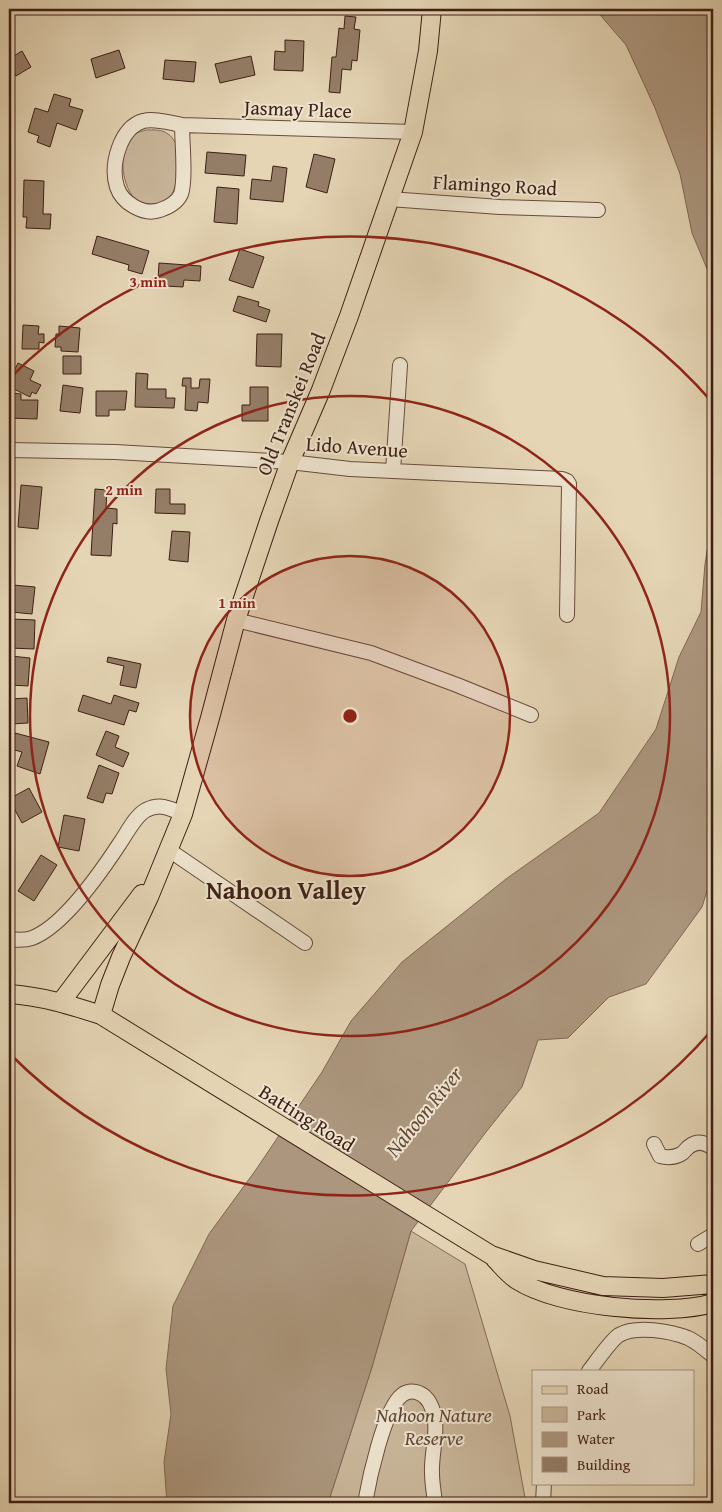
<svg xmlns="http://www.w3.org/2000/svg" width="722" height="1512" font-family="'Gentium Book Plus',serif">
	<style>
		.green { fill: #c9b69a; stroke: #846a57 }
		.water { fill: #ac977e; stroke: #806754 }
		.building { fill: #957e68; stroke: #3e1f14 }
		.lines { fill: none; stroke-linecap: round; stroke-linejoin: round }
		.minor-casing { stroke: #684c3c; stroke-width: 16 }
		.major-casing { stroke: #3e1f14; stroke-width: 20 }
		.minor { stroke: #eee4cf; stroke-width: 14 }
		.major { stroke: #e5d5b5; stroke-width: 18 }
		.ring { fill: none; stroke: #8f2418; stroke-width: 2.5 }
		.labels { text-anchor: middle; stroke-width: 4; stroke-linejoin: round; paint-order: stroke }
		.street-label { font-size: 20px; fill: #3e1f14; stroke: #eee4cf }
		.park-label { font-size: 20px; font-style: italic; fill: #614536; stroke: #eee4cf }
		.water-label { font-size: 21px; font-style: italic; fill: #644939; stroke: #eee4cf }
		.district-label { font-size: 25px; font-weight: bold; fill: #3e1f14; stroke: #eee4cf }
		.centre { fill: #8f2418; stroke: #eee4cf; stroke-width: 2.5 }
		.ring-label { font-size: 15px; text-anchor: middle; font-weight: bold; fill: #8f2418; stroke: #eee4cf; stroke-width: 4; stroke-linejoin: round; paint-order: stroke }
	</style>
	<rect width="100%" height="100%" fill="#e5d5b5"/>
	<filter id="stains"><feTurbulence type="fractalNoise" baseFrequency=".004" numOctaves="4"/><feColorMatrix values="0 0 0 0 .2 0 0 0 0 .09 0 0 0 0 .02 0 0 0 .5 -.17"/></filter>
	<radialGradient id="worn" r=".72"><stop offset=".6" stop-color="#630" stop-opacity="0"/><stop offset="1" stop-color="#630" stop-opacity=".3"/></radialGradient>
	<path class="green" d="M146 130C153 130 162 129 168 134 173 137 177 145 178 150 180 161 177 191 169 198 158 207 138 206 131 194 121 178 118 147 135 134 138 132 143 131 146 130Z
		M411 1231 465 1264 510 1416 526 1503H328L372 1367Z"/>
	<path class="water" d="M595 9H713V283L692 233 680 174 655 108 626 45Z
		M713 514V872L702 907 646 984 609 997 568 1038 538 1040 522 1087 486 1132 411 1231 372 1367 328 1503H167L164 1462 171 1414 166 1369 173 1306 209 1234 255 1171 322 1072 351 1021 402 962 506 879 599 813 656 729 679 657 701 612 705 564Z"/>
	<path class="building" d="M345 16 356 17 354 29 360 30 357 61 352 60 351 70 342 69 340 93 329 92 332 57H336L339 28 344 29Z
		M285 40 304 41 303 71 274 70 275 51 285 52Z
		M119 50 125 68 96 78 91 59Z
		M22 51 31 67 16 76 9 63V59Z
		M251 56 255 75 220 83 215 64Z
		M165 60 196 62 194 82 163 79Z
		M54 94 71 99 69 106 83 110 76 130 57 123 50 147 37 142 39 136 28 132 35 108 48 112Z
		M207 152 246 155 244 176 205 173Z
		M314 154 335 159 327 193 306 187Z
		M273 166 287 168 283 202 250 199 252 179 271 181Z
		M24 180 44 181 43 214H51L50 229 26 228 27 217H23Z
		M217 187 239 189 237 224 214 222Z
		M97 236 149 251 142 274 128 270 129 265 92 254Z
		M240 249 264 257 253 288 229 280Z
		M159 263 201 266 200 281 184 280 183 287 165 286V282L158 281Z
		M238 296 259 302 258 306 270 310 266 322 233 311Z
		M23 325 39 326 38 334H44V343L39 342V349H22Z
		M59 326 80 328 78 352 61 351V347H55L56 334H59Z
		M257 334H282L281 367 256 366Z
		M63 356H81V374H63Z
		M18 363 34 371 30 380 41 385 36 394 32 392 30 397 10 387 13 383 9 381Z
		M136 373 148 374 147 389H166V398H175L174 408 135 407Z
		M183 378H191V388H199L200 379H210L208 403 198 402 197 411 185 410 186 386H182Z
		M63 385 83 388 80 413 60 411Z
		M250 387H268V421H242V405H250Z
		M96 391H127L125 410H109V416H96Z
		M9 393 21 394V400H38L37 419 9 418Z
		M21 485 42 487 38 529 18 527Z
		M95 489 107 490 106 508 117 509V524L113 523 111 556 91 555Z
		M156 489H170V504H185V514L155 513Z
		M172 531 190 532 188 562 169 560Z
		M13 585 35 587 32 614 11 612Z
		M11 619 35 620 34 649 10 648Z
		M11 656 30 658 28 686 10 685Z
		M108 657 141 664 136 688 120 685 124 666 107 662Z
		M83 695 111 704 114 695 139 703 136 712 129 710 124 725 78 711Z
		M27 698 28 723 11 724V699Z
		M106 731 119 736 115 747 129 753 123 767 96 755Z
		M15 733 49 742 40 774 17 766 22 752 11 749Z
		M99 765 119 773 112 794 106 793 103 803 87 798Z
		M29 788 42 812 22 823 9 799Z
		M64 815 85 819 79 851 58 847Z
		M41 855 57 865 34 901 18 891Z"/>
	<g class="lines">
		<g class="minor-casing">
			<path id="minor" d="M182 125C182 141 186 180 181 194 177 203 169 207 160 210 144 216 122 203 117 187 110 165 120 128 143 121 155 118 170 123 182 125L413 132
				M389 199 500 207 598 210
				M9 450 115 452 290 462 350 469 562 479 567 481 569 484 567 615
				M393 471 400 365
				M236 620 371 653 457 685 531 715
				M169 850 305 943
				M9 939C16 940 24 941 32 938 64 926 101 872 120 843 127 833 135 816 146 810 160 803 170 808 183 814
				M654 1144 660 1156C668 1158 674 1158 681 1154 685 1152 686 1148 690 1146 698 1140 706 1143 713 1148
				M698 1244 713 1235
				M589 1371C596 1362 611 1340 619 1335 636 1325 670 1331 688 1338 697 1342 706 1350 713 1356
				M365 1503C369 1480 384 1409 402 1395 406 1392 411 1391 416 1392 424 1394 429 1400 432 1408 440 1428 431 1452 432 1473 432 1483 434 1493 435 1503
				M543 1503 544 1483"/>
		</g>
		<g class="major-casing">
			<path id="major" d="M9 994C41 996 70 1005 101 1015L491 1255 534 1270 603 1286 663 1288 713 1284
				M61 1002 142 894
				M101 1015 110 985 121 957 149 897 183 814 210 718 236 620 269 521 290 462 321 390 349 316 413 132 428 51 432 9
				M495 1259C502 1266 509 1275 517 1280 558 1307 667 1317 713 1303"/>
		</g>
		<use href="#minor" class="minor"/>
		<use href="#major" class="major"/>
	</g>
	<circle cx="350" cy="716" r="160" fill="#8f2418" fill-opacity=".12"/>
	<g class="ring">
		<circle cx="350" cy="716" r="160"/>
		<circle cx="350" cy="716" r="320"/>
		<path d="M712 1030A479 479 0 0 1 11 1055M11 377A479 479 0 0 1 712 402"/>
	</g>
	<g class="labels">
		<g class="street-label">
			<text transform="translate(298 109) rotate(2)" y="7">Jasmay Place</text>
			<text transform="translate(495 185) rotate(3)" y="7">Flamingo Road</text>
			<text transform="translate(291 404) rotate(-68)" y="7">Old Transkei Road</text>
			<text transform="translate(357 447) rotate(4)" y="7">Lido Avenue</text>
			<text transform="translate(307 1118) rotate(32)" y="7">Batting Road</text>
		</g>
		<g class="park-label">
			<text x="434" y="1422">Nahoon Nature<tspan x="434" dy="23">Reserve</tspan></text>
		</g>
		<g class="water-label">
			<text transform="translate(424 1112) rotate(-51)" y="7">Nahoon River</text>
		</g>
		<g class="district-label">
			<text x="286" y="899">Nahoon Valley</text>
		</g>
	</g>
	<circle cx="350" cy="716" r="8" class="centre"/>
	<g class="ring-label">
		<text x="148" y="287">3 min</text>
		<text x="124" y="495">2 min</text>
		<text x="237" y="608">1 min</text>
	</g>
	<rect width="722" height="1512" fill="none" stroke="#e5d5b5" stroke-width="30"/>
	<rect x="10" y="10" width="702" height="1492" fill="none" stroke="#3e1f14" stroke-width="2.5"/>
	<rect x="15" y="15" width="692" height="1482" fill="none" stroke="#3e1f14"/>
	<rect x="532" y="1370" width="162" height="115" fill="#eee4cf" stroke="#a89584"/>
	<rect x="542" y="1386" width="25" height="8" fill="#e5d5b5" stroke="#a89584"/>
	<text x="577" y="1394" font-size="15" fill="#3e1f14">Road</text>
	<rect x="542" y="1407" width="25" height="15" fill="#c9b69a" stroke="#a89584"/>
	<text x="577" y="1420" font-size="15" fill="#3e1f14">Park</text>
	<rect x="542" y="1432" width="25" height="15" fill="#ac977e" stroke="#a89584"/>
	<text x="577" y="1444" font-size="15" fill="#3e1f14">Water</text>
	<rect x="542" y="1457" width="25" height="15" fill="#957e68" stroke="#a89584"/>
	<text x="577" y="1470" font-size="15" fill="#3e1f14">Building</text>
	<rect width="100%" height="100%" filter="url(#stains)"/>
	<rect width="100%" height="100%" fill="url(#worn)"/>
</svg>
